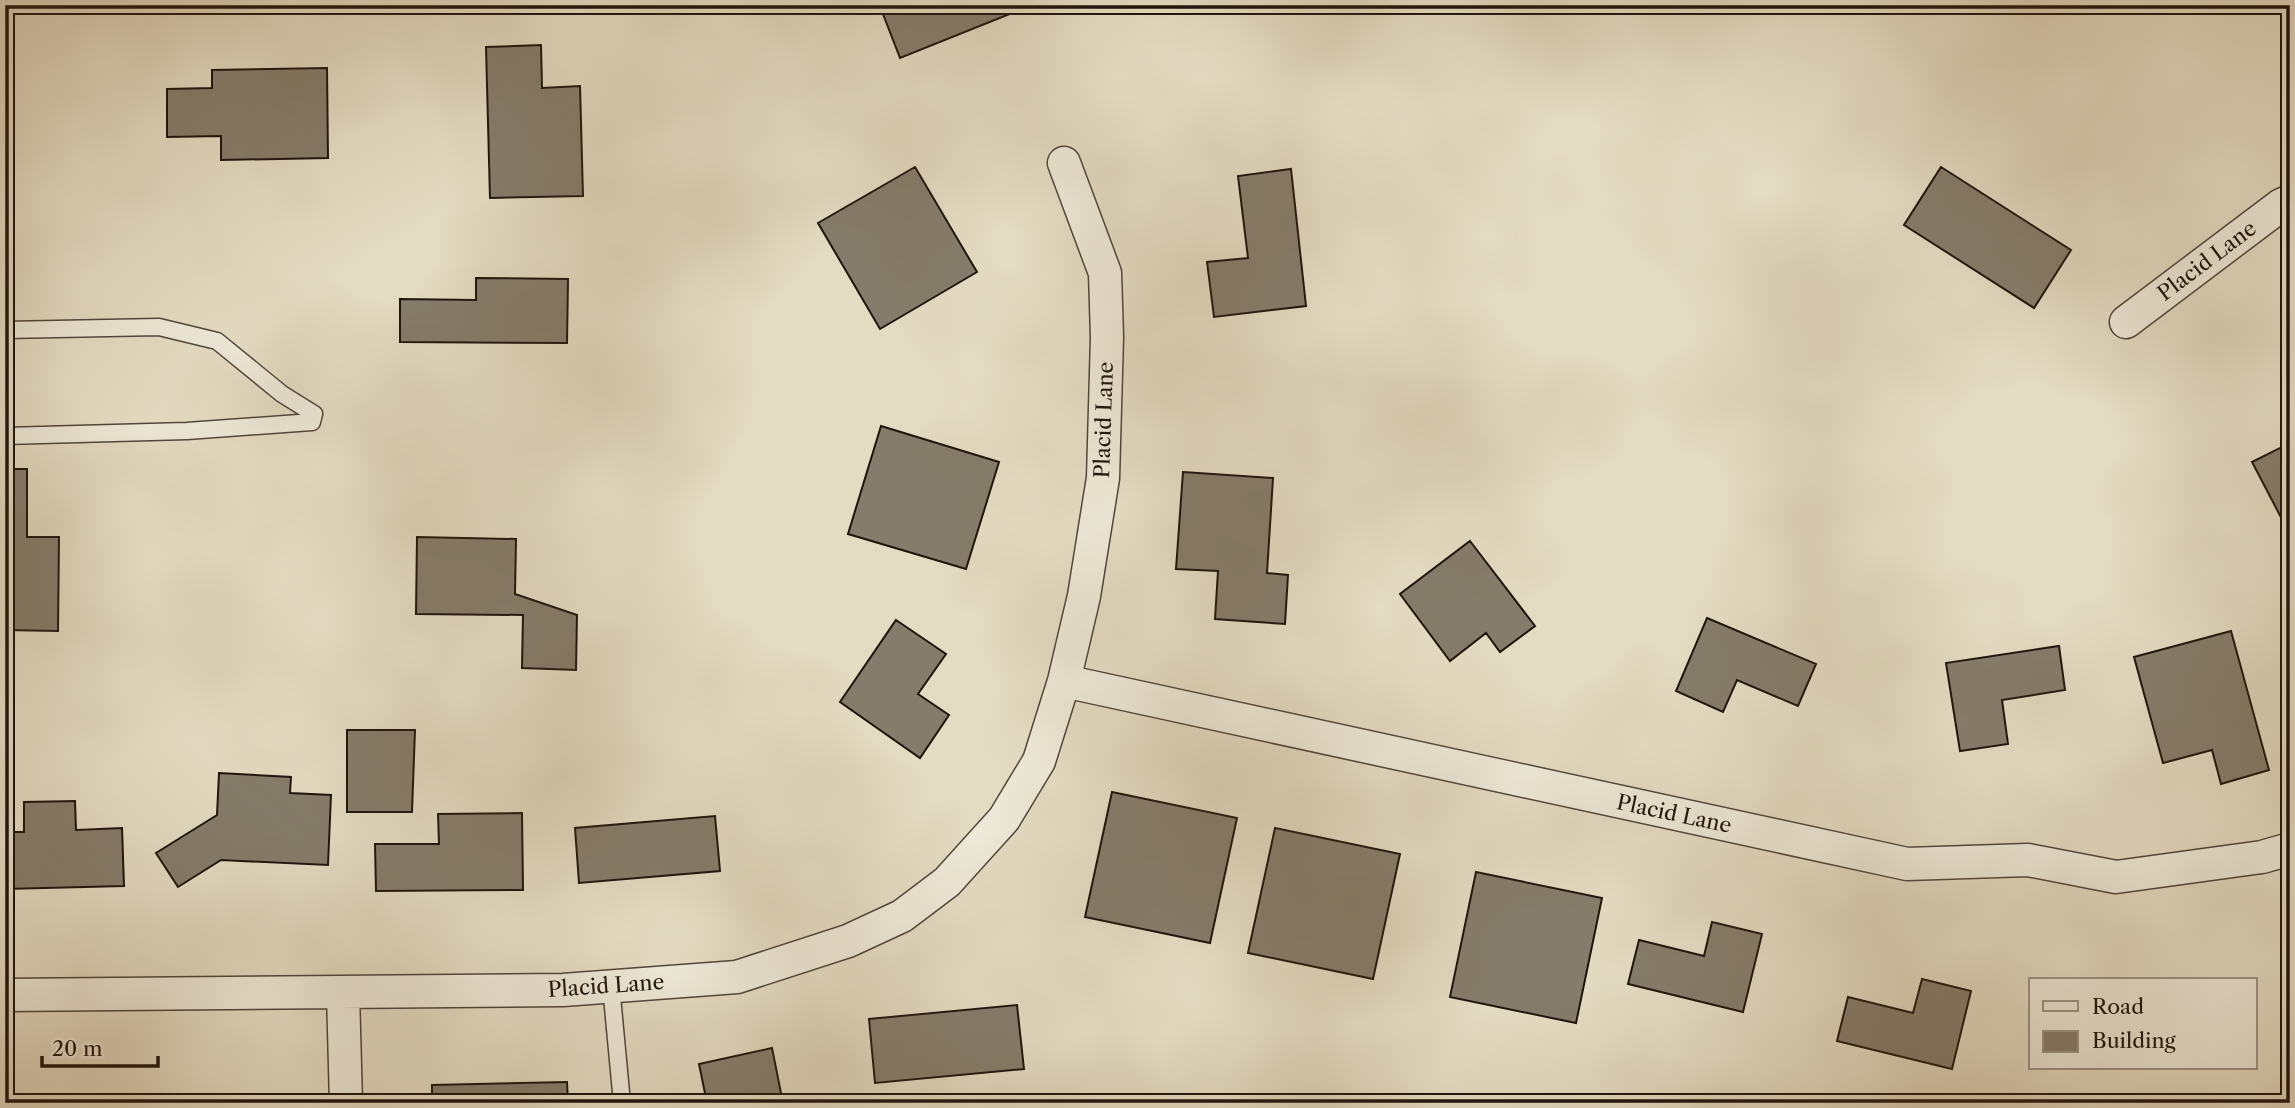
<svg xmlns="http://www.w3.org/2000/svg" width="2295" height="1108" font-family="'Libre Caslon Text',serif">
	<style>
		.building { fill: #857c6b; stroke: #1f150c; stroke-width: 2 }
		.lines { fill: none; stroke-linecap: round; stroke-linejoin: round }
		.service-casing { stroke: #50463a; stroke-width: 19 }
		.minor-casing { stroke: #50463a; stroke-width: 35 }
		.service { stroke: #ede8d7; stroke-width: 16 }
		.minor { stroke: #ede8d7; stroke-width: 32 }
		.labels { text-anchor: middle; stroke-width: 7; stroke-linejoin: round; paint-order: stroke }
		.street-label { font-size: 21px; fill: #1f150c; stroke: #ede8d7 }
	</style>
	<rect width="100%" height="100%" fill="#e3dbc2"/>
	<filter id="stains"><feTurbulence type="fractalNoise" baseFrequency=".00286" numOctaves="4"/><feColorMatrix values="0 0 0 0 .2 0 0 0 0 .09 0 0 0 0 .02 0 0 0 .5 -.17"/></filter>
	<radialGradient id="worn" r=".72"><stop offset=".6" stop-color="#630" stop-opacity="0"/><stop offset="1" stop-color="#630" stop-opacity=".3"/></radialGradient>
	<path class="building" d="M906 5H1032L900 58 883 14Z
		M541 45 542 88 580 86 583 196 490 198 486 47Z
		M327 68 328 158 221 160V136L167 137V89L212 88V70Z
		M915 167 977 272 880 329 818 223Z
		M1941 167 2071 250 2034 308 1904 225Z
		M1291 169 1306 306 1214 317 1207 262 1248 258 1238 176Z
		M476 278 568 279 567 343 400 342V299L476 300Z
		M881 426 999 462 966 569 848 534Z
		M2290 443V522L2285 525 2252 462Z
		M5 469H27V537H59L58 631 5 630Z
		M1183 472 1273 478 1267 573 1288 575 1285 624 1215 619 1218 571 1176 569Z
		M417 537 516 539 515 594 577 615 576 670 522 668 523 615 416 614Z
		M1470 541 1535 626 1500 652 1486 633 1450 661 1400 594Z
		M1707 618 1816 664 1798 706 1737 680 1723 712 1676 691Z
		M896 620 946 654 918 694 949 715 920 758 840 702Z
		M2231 631 2269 770 2221 784 2212 750 2163 763 2134 657Z
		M2059 646 2065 690 2002 700 2008 744 1960 751 1946 663Z
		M347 730H415L412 812H347Z
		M219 773 291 777 290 793 331 795 328 865 221 860 178 887 156 853 217 815Z
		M1112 792 1237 818 1210 943 1085 917Z
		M75 801 76 830 122 828 124 886 5 889V832H24V802Z
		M522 813 523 890 376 891 375 844H439L438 814Z
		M715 816 720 871 579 883 575 828Z
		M1275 828 1400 854 1373 979 1248 953Z
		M1476 872 1602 898 1576 1023 1450 997Z
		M1712 922 1762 934 1743 1012 1628 984 1639 940 1704 956Z
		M1922 979 1971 991 1952 1069 1837 1041 1848 997 1913 1013Z
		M1017 1005 1024 1069 875 1083 869 1019Z
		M772 1048 783 1103H707L699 1064Z
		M567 1082 568 1103H432V1085Z"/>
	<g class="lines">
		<g class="service-casing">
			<path id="service" d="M5 330 159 327 217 341 282 394 314 414 312 422 187 431 5 436
				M611 986 622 1103"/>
		</g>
		<g class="minor-casing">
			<path id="minor" d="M2126 322 2281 205 2290 201
				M1064 681 1907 864 2028 860 2116 877 2262 857 2290 849
				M343 993 346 1103
				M5 995 563 990 737 977 848 941 902 916 947 882 1004 819 1039 761 1064 681 1084 596 1103 478 1107 337 1105 273 1064 163"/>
		</g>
		<use href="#service" class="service"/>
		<use href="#minor" class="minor"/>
	</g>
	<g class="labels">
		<g class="street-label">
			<text transform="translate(2207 261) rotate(-37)" y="7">Placid Lane</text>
			<text transform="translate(1104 420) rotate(-88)" y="7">Placid Lane</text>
			<text transform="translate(1674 814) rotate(12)" y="7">Placid Lane</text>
			<text transform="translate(606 986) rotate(-4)" y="7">Placid Lane</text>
		</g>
	</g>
	<rect width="2295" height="1108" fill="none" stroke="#e3dbc2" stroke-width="28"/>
	<rect x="7" y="7" width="2281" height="1094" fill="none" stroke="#1f150c" stroke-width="3.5"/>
	<rect x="14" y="14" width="2267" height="1080" fill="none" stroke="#1f150c" stroke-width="2"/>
	<rect x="2029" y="978" width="228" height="91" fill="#ede8d7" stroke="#9b9486" stroke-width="2"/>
	<rect x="2043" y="1001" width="35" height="10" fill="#ede8d7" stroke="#9b9486" stroke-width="2"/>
	<text x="2092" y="1014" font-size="21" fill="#1f150c">Road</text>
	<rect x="2043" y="1031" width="35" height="21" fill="#857c6b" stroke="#9b9486" stroke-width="2"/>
	<text x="2092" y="1048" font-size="21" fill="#1f150c">Building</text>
	<path d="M42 1056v10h116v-10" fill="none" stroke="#1f150c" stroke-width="3.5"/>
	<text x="52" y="1056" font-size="21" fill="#1f150c" stroke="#ede8d7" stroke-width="5" paint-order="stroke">20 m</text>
	<rect width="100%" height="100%" filter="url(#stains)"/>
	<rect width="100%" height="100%" fill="url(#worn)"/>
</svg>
